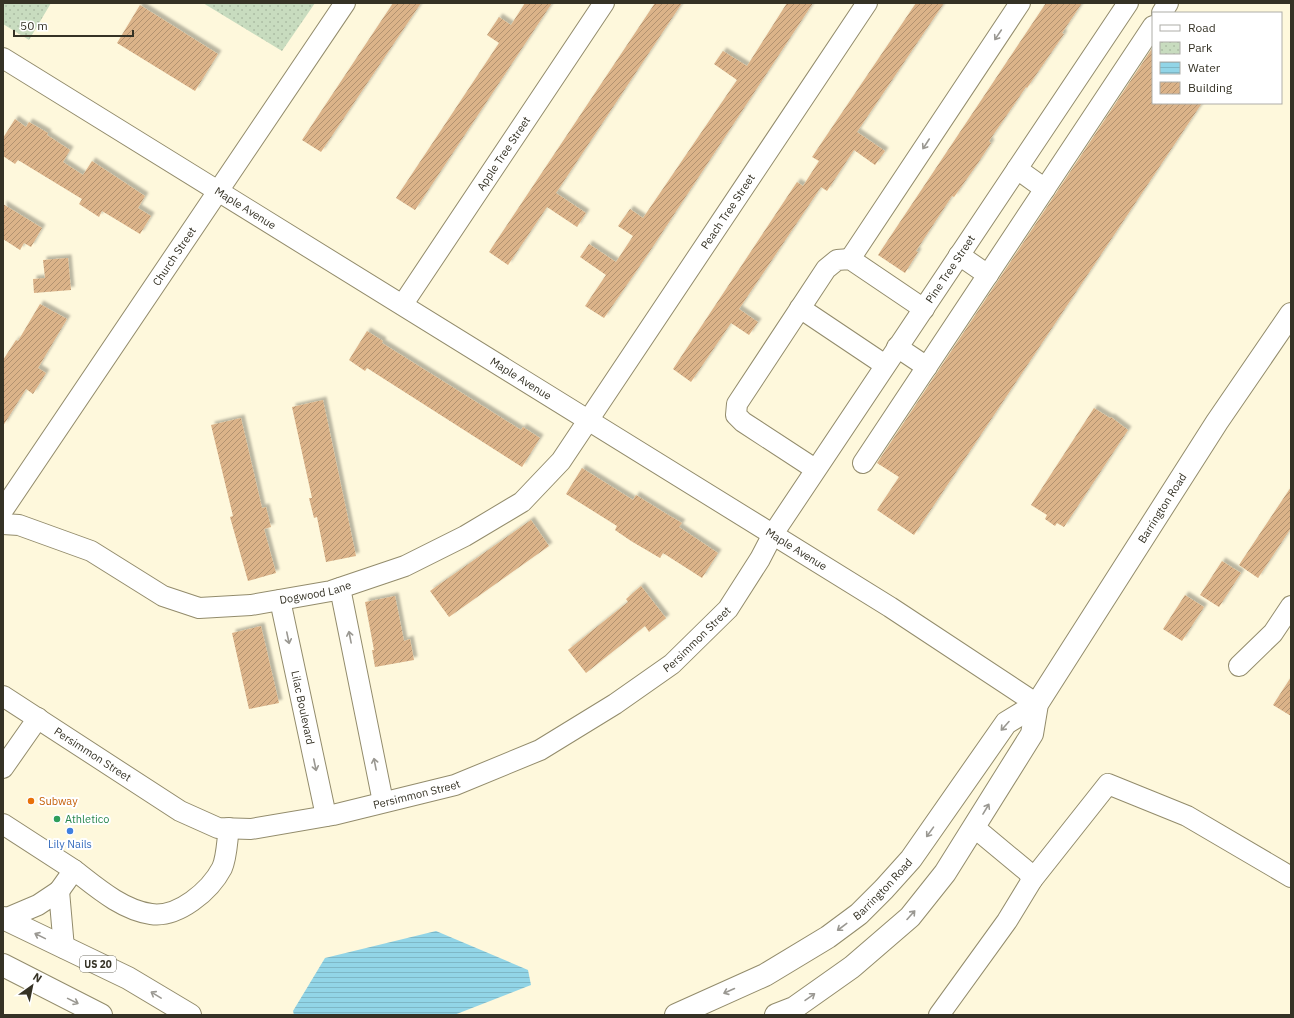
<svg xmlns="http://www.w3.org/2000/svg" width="1294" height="1018" font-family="'IBM Plex Sans',sans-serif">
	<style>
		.park { fill: url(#park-dots) }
		.water { fill: url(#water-rules) }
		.building { fill: url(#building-hatch); filter: url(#shadow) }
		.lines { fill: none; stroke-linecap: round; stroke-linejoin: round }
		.minor-casing { stroke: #938c6c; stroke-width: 22 }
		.major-casing { stroke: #938c6c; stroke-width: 24 }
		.highway-casing { stroke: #938c6c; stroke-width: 24 }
		.minor { stroke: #fff; stroke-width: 20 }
		.major { stroke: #fff; stroke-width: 22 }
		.highway { stroke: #fff; stroke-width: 22 }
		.oneway { stroke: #9a9892 }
		.food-dot { fill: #e8710a; stroke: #fff; stroke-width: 1.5 }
		.leisure-dot { fill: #2e9e5b; stroke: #fff; stroke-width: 1.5 }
		.shop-dot { fill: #3f7fe0; stroke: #fff; stroke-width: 1.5 }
		.labels { text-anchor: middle; stroke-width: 4; stroke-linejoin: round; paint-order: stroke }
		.shield { fill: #fff; stroke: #727066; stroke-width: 1 }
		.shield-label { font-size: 10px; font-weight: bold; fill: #353225 }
		.street-label { font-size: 11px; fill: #353225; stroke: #fff }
		.food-label { font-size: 11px; fill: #c56008; stroke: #fff; text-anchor: start }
		.leisure-label { font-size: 11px; fill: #27864d; stroke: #fff; text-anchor: start }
		.shop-label { font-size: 11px; fill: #366cbe; stroke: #fff }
	</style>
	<defs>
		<pattern id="park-dots" width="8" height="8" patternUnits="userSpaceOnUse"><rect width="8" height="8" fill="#c8dcbf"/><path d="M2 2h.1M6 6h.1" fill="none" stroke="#acbda4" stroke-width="1.8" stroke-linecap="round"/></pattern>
		<pattern id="water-rules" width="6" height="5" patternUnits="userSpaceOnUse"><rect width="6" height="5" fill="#92d5e7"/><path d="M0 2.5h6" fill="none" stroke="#7eb7c6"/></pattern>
		<pattern id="building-hatch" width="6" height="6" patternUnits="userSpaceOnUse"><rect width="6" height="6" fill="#dbb389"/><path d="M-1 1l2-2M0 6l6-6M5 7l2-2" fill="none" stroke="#b29270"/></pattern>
		<filter id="shadow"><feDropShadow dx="3.5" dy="-3.5" stdDeviation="1" flood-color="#0004"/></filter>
	</defs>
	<rect width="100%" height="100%" fill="#fef8dc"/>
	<path class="park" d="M3 3H51L29 40 3 24Z
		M203 3H315L282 51Z"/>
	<path class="water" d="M436 931 528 970 531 985 454 1015H294L293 1011 325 958Z"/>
	<path class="building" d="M393 3H421L321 152 302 140Z
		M525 3H552L415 210 396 198 499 43 487 35 499 17 511 25Z
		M655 3H682L556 193 586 213 577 227 547 207 508 265 489 252Z
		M787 3H813L648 254 604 318 585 306 606 275 580 257 589 244 616 262 633 236 618 226 630 209 643 218 737 80 714 64 723 51 747 66Z
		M916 3H944L857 132 885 151 875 165 854 150 827 191 821 187 739 309 758 322 749 335 731 323 691 382 673 369 797 182 803 186 819 161 812 157Z
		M1046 3H1082L1062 33 1064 34 1027 88 1026 87 989 141 991 143 978 163 954 197 952 196 916 251 918 252 905 273 878 255Z
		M140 5 218 54 195 91 117 43Z
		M1153 47V103H1202L914 535 877 510 899 477 877 463Z
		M15 119 26 127 29 122 48 133 47 135 70 150 63 162 83 175 92 161 145 196 138 208 151 216 140 234 102 211 99 217 79 204 82 199 18 160 15 164 3 156V138Z
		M3 204 42 228 31 247 24 243 20 250 3 239Z
		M68 258 71 290 34 293 33 279 45 278 43 260Z
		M40 304 67 319 38 368 46 373 33 394 26 389 3 426V360L16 340 18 341Z
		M367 331 383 341 382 343 521 430 523 427 540 438 522 467 367 368 365 371 349 360Z
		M323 400 356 556 326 562 317 517 314 518 309 498H312L292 407Z
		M1094 408 1110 418 1111 417 1128 430 1064 527 1057 523 1055 526 1045 519 1047 515 1031 505Z
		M241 418 262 508 266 507 271 527 264 529 276 573 248 581 230 517 233 516 211 425Z
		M582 468 633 500 636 495 665 513 682 523 679 527 718 553 702 578 663 553 660 558 631 541 615 530 617 526 566 494Z
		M1291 487V528L1258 578 1239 565Z
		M531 520 549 546 449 617 430 591Z
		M1222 561 1241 573 1219 607 1200 595Z
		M641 586 666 618 649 632 645 626 586 673 568 650 628 602 626 599Z
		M1185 595 1204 607 1182 641 1163 629Z
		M395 596 404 641 410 639 414 660 375 667 372 650H374L365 602Z
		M261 626 279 703 249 709 232 633Z
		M1291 677V716L1273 705Z"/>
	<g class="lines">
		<g class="minor-casing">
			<g id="minor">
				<path d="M1162 13 1168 3"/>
				<path id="s1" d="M3 58 890 607 1037 704"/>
				<path d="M1017 169 1045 189"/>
				<path d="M959 255 988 275"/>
				<path d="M850 259 1020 3"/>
				<path id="s2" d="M403 304 604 3"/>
				<path d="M800 308 885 365"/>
				<path d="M897 347 927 367"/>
				<path d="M863 463 1153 26"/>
				<path d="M815 469 743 422 736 415 737 404 826 269 837 260 850 259 924 309"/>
				<path id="s3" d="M3 510 345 3"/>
				<path id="s4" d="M3 524 19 525 91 551 163 596 199 608 251 605 331 591 405 566 465 536 522 502 561 461 867 3"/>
				<path d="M340 588 383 802"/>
				<path id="s5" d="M280 600 326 816"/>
				<path d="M1239 666 1273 633 1291 606"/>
				<path id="s6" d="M3 696 180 811 218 828 251 829 333 815 455 785 540 750 615 704 672 664 728 609 760 559 773 534 1128 3"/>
				<path d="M3 768 38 718"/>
				<path d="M3 824 74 870"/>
				<path d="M1032 880 1108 784 1187 816 1291 877"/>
				<path d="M59 891 74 870C96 887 122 910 151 914 178 918 210 891 222 868 227 857 227 840 229 828"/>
				<path d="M5 919 38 905 59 891 64 948"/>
				<path d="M939 1015 1007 921 1032 880 1028 872 975 828"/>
			</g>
		</g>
		<g class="major-casing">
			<g id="major">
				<path id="s7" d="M676 1015 765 975 828 937 859 914 884 889 911 859 1006 723 1037 704"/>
				<path id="s8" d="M776 1015 794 1008 852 967 910 917 945 873 1032 734 1037 704 1217 422 1291 314"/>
			</g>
		</g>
		<g class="highway-casing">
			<path id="highway" d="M3 918 128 978 190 1015
				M3 965 101 1015"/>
		</g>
		<use href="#minor" class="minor"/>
		<use href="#major" class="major"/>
		<use href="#highway" class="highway"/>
	</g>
	<defs><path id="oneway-shaft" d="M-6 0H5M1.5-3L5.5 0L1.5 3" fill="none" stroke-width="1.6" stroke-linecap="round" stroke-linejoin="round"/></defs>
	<g class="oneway">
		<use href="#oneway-shaft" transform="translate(998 35) rotate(124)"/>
		<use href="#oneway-shaft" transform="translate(926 144) rotate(123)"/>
		<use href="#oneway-shaft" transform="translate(350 637) rotate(-101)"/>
		<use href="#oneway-shaft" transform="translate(288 638) rotate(78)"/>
		<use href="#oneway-shaft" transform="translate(1005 726) rotate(132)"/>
		<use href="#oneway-shaft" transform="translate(375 764) rotate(-101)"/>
		<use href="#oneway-shaft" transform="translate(315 765) rotate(78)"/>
		<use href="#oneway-shaft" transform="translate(986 809) rotate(-59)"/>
		<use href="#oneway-shaft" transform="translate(930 832) rotate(126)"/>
		<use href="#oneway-shaft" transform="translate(911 915) rotate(-48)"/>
		<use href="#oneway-shaft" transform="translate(842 927) rotate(143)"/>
		<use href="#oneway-shaft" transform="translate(40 936) rotate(-154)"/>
		<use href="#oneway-shaft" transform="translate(729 991) rotate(156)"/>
		<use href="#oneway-shaft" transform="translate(156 995) rotate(-149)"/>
		<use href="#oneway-shaft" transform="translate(810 997) rotate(-35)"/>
		<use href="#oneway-shaft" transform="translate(73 1001) rotate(26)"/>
	</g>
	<circle class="food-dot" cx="31" cy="801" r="4"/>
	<circle class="leisure-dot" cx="57" cy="819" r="4"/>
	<circle class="shop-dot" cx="70" cy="831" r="4"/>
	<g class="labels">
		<rect class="shield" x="80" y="956" width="36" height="16" rx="3"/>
		<g class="shield-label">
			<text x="98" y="968">US 20</text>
		</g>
		<g class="street-label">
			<text dy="4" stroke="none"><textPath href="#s2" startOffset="181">Apple Tree Street</textPath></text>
			<text dy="4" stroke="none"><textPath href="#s1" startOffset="285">Maple Avenue</textPath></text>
			<text dy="4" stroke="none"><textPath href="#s4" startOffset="917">Peach Tree Street</textPath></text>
			<text dy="4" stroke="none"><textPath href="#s3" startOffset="306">Church Street</textPath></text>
			<text dy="4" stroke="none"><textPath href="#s6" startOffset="1229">Pine Tree Street</textPath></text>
			<text dy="4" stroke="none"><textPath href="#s1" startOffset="609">Maple Avenue</textPath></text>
			<text dy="4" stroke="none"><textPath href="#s8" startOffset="650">Barrington Road</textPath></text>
			<text dy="4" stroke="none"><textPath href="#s1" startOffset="933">Maple Avenue</textPath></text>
			<text dy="4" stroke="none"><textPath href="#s4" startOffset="333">Dogwood Lane</textPath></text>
			<text dy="4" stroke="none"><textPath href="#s6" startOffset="779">Persimmon Street</textPath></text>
			<text dy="4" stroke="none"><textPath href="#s5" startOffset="110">Lilac Boulevard</textPath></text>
			<text dy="4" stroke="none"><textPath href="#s6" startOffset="107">Persimmon Street</textPath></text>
			<text dy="4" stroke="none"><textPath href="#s6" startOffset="455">Persimmon Street</textPath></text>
			<text dy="4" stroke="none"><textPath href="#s7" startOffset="244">Barrington Road</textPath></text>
		</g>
		<g class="food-label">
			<text x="39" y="805">Subway</text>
		</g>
		<g class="leisure-label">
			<text x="65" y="823">Athletico</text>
		</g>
		<g class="shop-label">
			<text x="70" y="848">Lily Nails</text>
		</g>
	</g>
	<rect width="1294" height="1018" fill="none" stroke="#353225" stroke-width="8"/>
	<rect x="1152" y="12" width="130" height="92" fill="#ffffff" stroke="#aeada8"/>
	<rect x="1160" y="25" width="20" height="6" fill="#ffffff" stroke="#aeada8"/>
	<text x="1188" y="32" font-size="12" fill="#353225">Road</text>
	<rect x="1160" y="42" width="20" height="12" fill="url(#park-dots)" stroke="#aeada8"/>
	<text x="1188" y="52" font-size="12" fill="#353225">Park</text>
	<rect x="1160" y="62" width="20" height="12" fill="url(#water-rules)" stroke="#aeada8"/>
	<text x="1188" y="72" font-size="12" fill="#353225">Water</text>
	<rect x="1160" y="82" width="20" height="12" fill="url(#building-hatch)" stroke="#aeada8"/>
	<text x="1188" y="92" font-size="12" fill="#353225">Building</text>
	<g transform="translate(32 986) rotate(33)" stroke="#ffffff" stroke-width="3" paint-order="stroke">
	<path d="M0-3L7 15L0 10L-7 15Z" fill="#353225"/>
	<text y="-6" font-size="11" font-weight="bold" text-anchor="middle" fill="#353225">N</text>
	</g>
	<path d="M14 30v6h119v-6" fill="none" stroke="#353225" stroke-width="2"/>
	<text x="20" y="30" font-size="12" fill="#353225" stroke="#ffffff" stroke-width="3" paint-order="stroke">50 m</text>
</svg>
